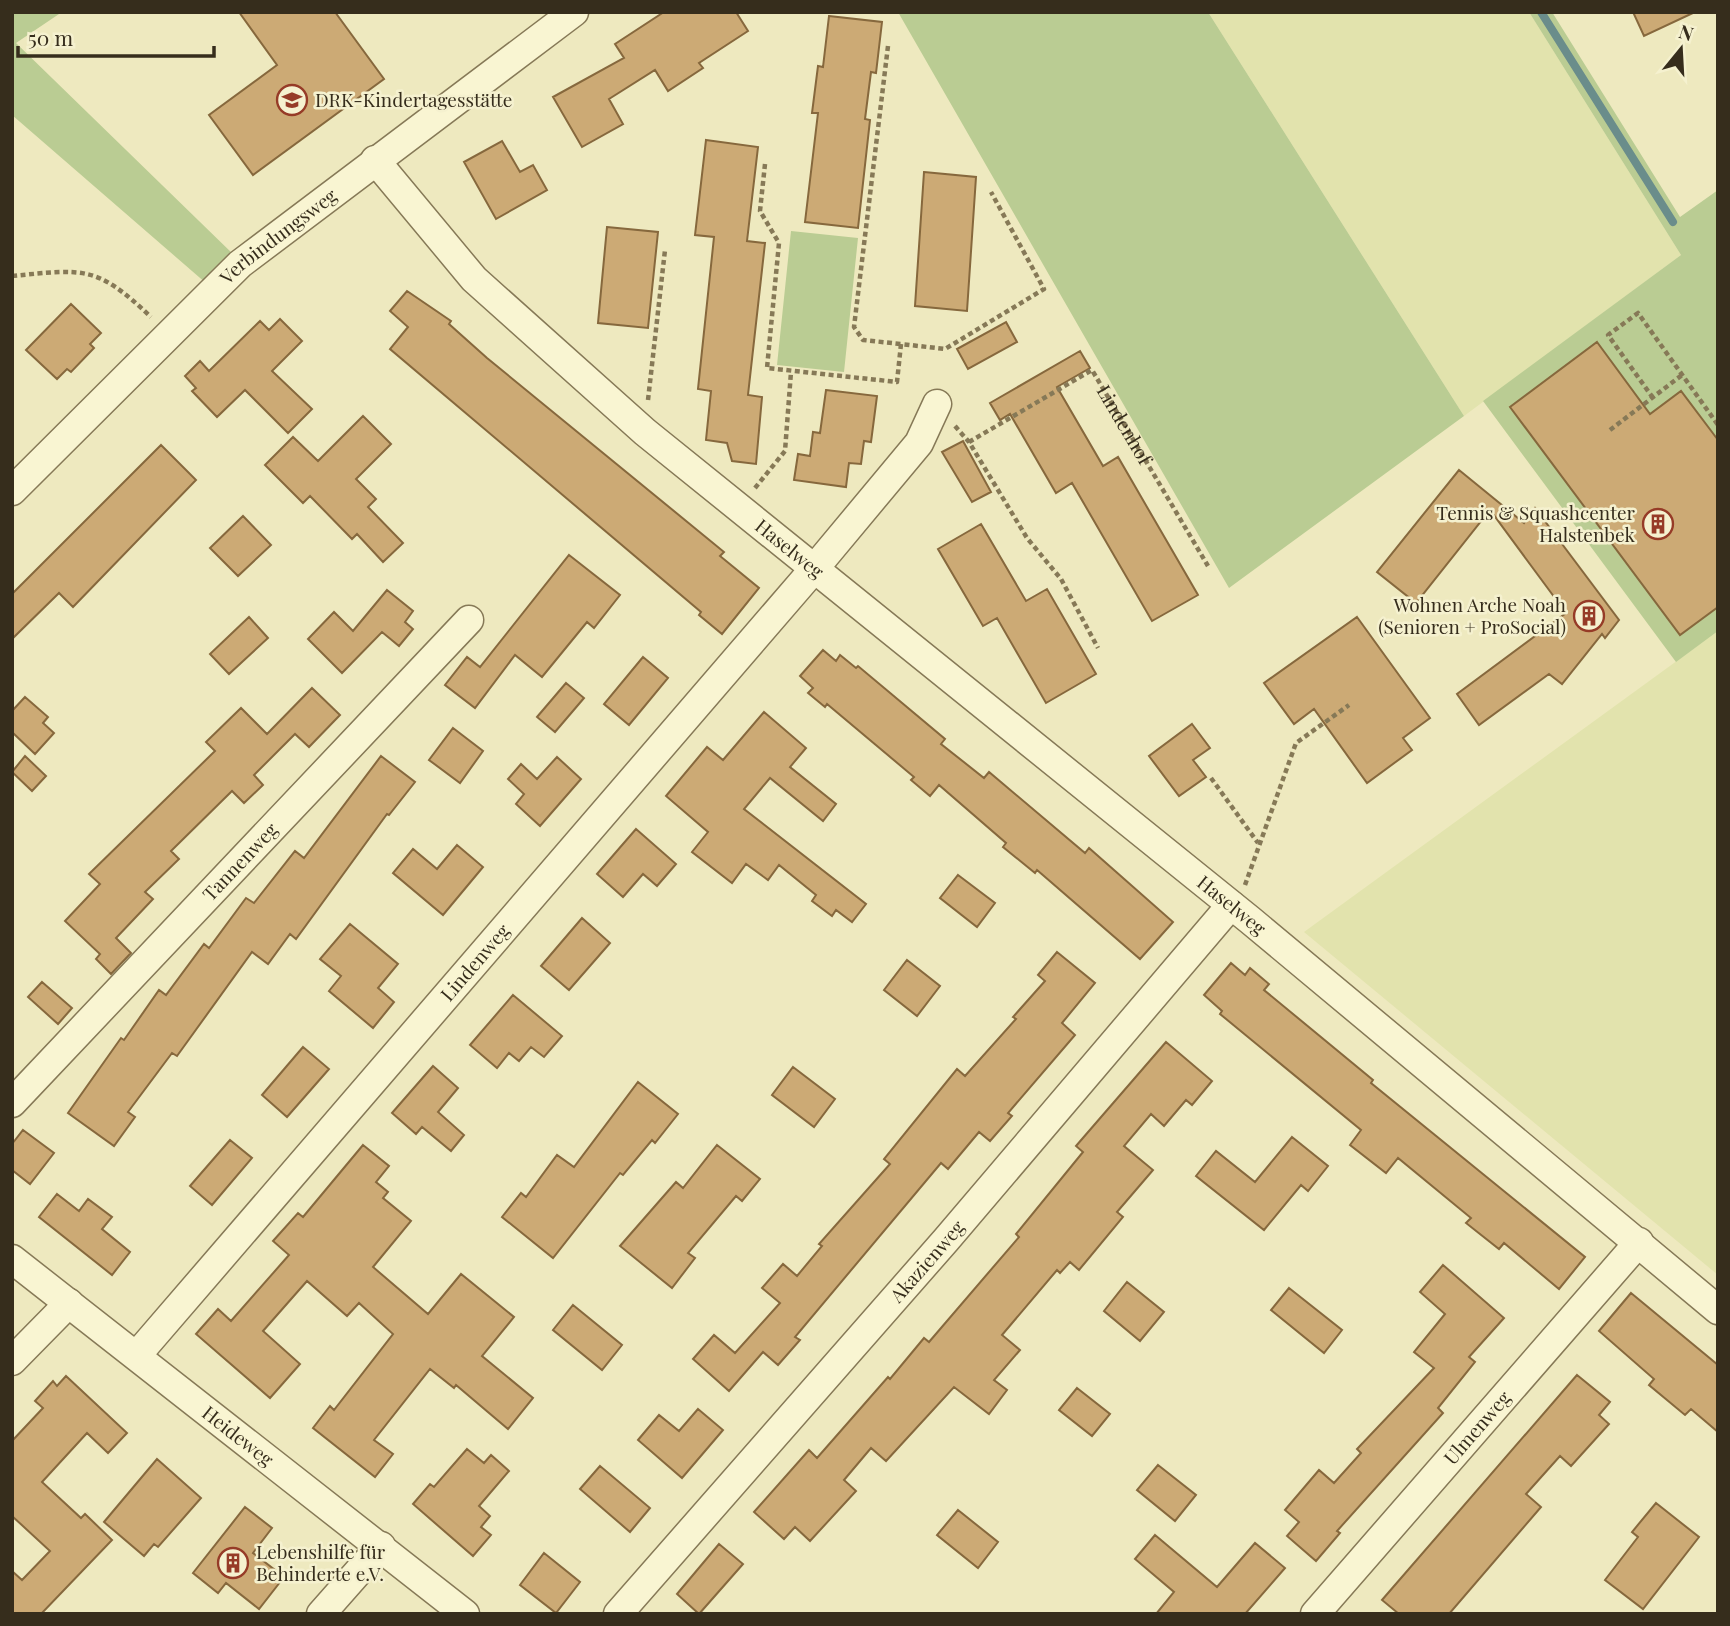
<svg xmlns="http://www.w3.org/2000/svg" width="1730" height="1626" font-family="'Playfair Display',serif">
	<style>
		.farmland { fill: #e2e3ad }
		.green { fill: #bacc93 }
		.lines { fill: none; stroke-linecap: round; stroke-linejoin: round }
		.stream { stroke: #6a8d8b; stroke-width: 8 }
		.building { fill: #ccaa75; stroke: #86683d; stroke-width: 2 }
		.street-casing { stroke: #867957; stroke-width: 31 }
		.path { stroke: #867957; stroke-width: 4.5; stroke-dasharray: 5 3.5; stroke-linecap: butt }
		.street { stroke: #f9f5d2; stroke-width: 28 }
		.labels { text-anchor: middle; stroke-width: 5; stroke-linejoin: round; paint-order: stroke }
		.poi-label { font-size: 19px; fill: #362d1c; stroke: #f5f1cf; text-anchor: start }
		.street-label { font-size: 19px; fill: #362d1c; stroke: #f5f1cf }
	</style>
	<rect width="100%" height="100%" fill="#eee9bf"/>
	<path class="farmland" d="M1208 12H1529L1681 255 1464 416Z
		M1718 631V1275L1304 932Z"/>
	<path class="green" d="M12 12H62L16 43 235 256 207 284 12 115Z
		M898 12H1208L1464 416 1229 588Z
		M1529 12H1552L1680 217 1718 190V631L1676 662 1483 401 1681 255Z
		M791 231 858 238 844 372 777 365Z"/>
	<g class="lines">
		<path class="stream" d="M1541 12 1673 222"/>
	</g>
	<path class="building" d="M239 12H335L384 79 253 175 209 115 277 65Z
		M664 12H736L748 31 699 63 703 68 668 91 655 70 609 99 623 124 582 147 553 97 624 58 615 44Z
		M1633 12H1695L1644 36Z
		M829 16 882 22 876 73 871 72 865 119 870 120 858 228 805 222 818 113H812L818 66 823 67Z
		M706 140 758 147 747 241 765 243 748 395 762 397 756 464 732 461 727 443 706 440 711 391 698 389 714 237 695 235Z
		M502 141 520 172 533 165 547 190 496 219 464 162Z
		M924 172 976 177 967 311 915 306Z
		M607 227 658 232 648 328 598 323Z
		M407 291 451 321 449 324 487 358 724 552 720 556 759 588 722 634 699 615 701 612 390 349 408 327 390 311Z
		M71 304 101 333 90 344 94 348 71 372 67 369 57 379 26 350Z
		M280 319 302 341 272 371 312 409 288 433 245 390 217 417 192 391 196 388 185 376 200 361 209 371 260 321 269 330Z
		M1006 322 1017 342 968 369 957 349Z
		M1597 342 1650 414 1681 391 1718 440V607L1680 635 1510 407Z
		M1080 351 1090 368 1057 387 1103 466 1118 457 1198 595 1152 621 1072 483 1056 493 1010 414 1000 420 990 403Z
		M826 390 877 396 871 442 864 441 861 464 849 463 846 487 794 480 798 454 810 456 813 432 820 433Z
		M363 416 391 444 356 479 376 499 368 507 403 543 383 562 357 534 352 539 310 496 303 503 265 465 293 437 318 461Z
		M963 441 991 492 972 502 942 452Z
		M161 445 196 480 73 607 59 593 12 639V594Z
		M1459 470 1524 523 1535 508 1619 620 1605 638 1602 634 1562 684 1549 674 1479 725 1457 694 1566 613 1490 510 1416 603 1377 572Z
		M243 516 271 545 238 576 210 548Z
		M981 524 1026 601 1047 589 1096 674 1046 703 997 618 983 626 938 549Z
		M569 555 620 595 594 628 587 622 542 677 515 655 475 708 445 685 467 657 480 667Z
		M387 590 413 611 405 622 413 629 399 646 382 632 342 673 308 639 334 612 353 631Z
		M249 617 268 638 229 674 210 654Z
		M1357 617 1430 718 1403 738 1412 750 1367 783 1314 709 1294 724 1264 683Z
		M823 650 836 661 840 655 856 668 858 666 945 739 941 744 984 778 989 772 1085 853 1089 848 1173 922 1140 959 1037 870 1035 873 1003 847 1006 843 939 785 930 796 911 780 914 777 827 704 825 707 808 693 813 688 800 676Z
		M643 657 668 678 629 725 604 704Z
		M566 683 584 698 555 732 537 717Z
		M312 688 340 715 309 747 295 734 254 775 263 785 244 803 232 791 171 851 179 859 145 892 153 899 116 938 131 953 111 974 96 959 100 954 65 921 100 884 89 874 215 751 206 742 241 708 267 734Z
		M25 697 48 717 43 723 54 733 35 754 12 732V711Z
		M764 712 806 748 790 767 836 804 823 821 770 778 744 809 866 904 852 922 836 910 832 916 812 901 816 895 779 865 768 880 746 864 732 883 692 852 708 832 666 796 707 747 723 760Z
		M1192 724 1210 748 1193 760 1206 777 1179 796 1149 756Z
		M453 728 483 751 460 783 429 760Z
		M25 756 46 776 32 791 12 772Z
		M381 756 415 782 389 815 387 814 296 939 290 934 268 964 252 952 177 1056 172 1053 128 1112 135 1117 114 1146 68 1113 121 1038 124 1040 159 990 166 995 204 944 209 948 246 898 254 903 295 851 304 858Z
		M557 757 581 779 540 826 516 804 524 794 508 779 521 764 537 779Z
		M636 829 676 864 657 886 643 874 623 897 597 874Z
		M457 845 483 867 443 915 393 873 413 849 437 869Z
		M958 875 995 903 977 927 940 898Z
		M582 918 610 943 569 990 541 966Z
		M350 924 398 964 378 988 394 1002 373 1028 329 991 341 976 320 959Z
		M1057 952 1095 983 1062 1023 1075 1035 1008 1113 1012 1116 990 1141 979 1132 948 1169 941 1163 795 1337 800 1340 778 1365 763 1352 729 1391 693 1359 714 1335 735 1353 780 1303 762 1288 783 1264 797 1276 822 1246 819 1244 890 1164 884 1159 957 1069 965 1076 1016 1019 1013 1017 1045 981 1038 975Z
		M907 960 940 986 917 1016 884 990Z
		M1231 963 1245 975 1250 968 1269 984 1264 990 1373 1080 1371 1083 1585 1257 1559 1289 1504 1243 1499 1249 1466 1223 1471 1218 1398 1158 1386 1173 1350 1145 1361 1130 1220 1014 1222 1011 1204 995Z
		M42 982 72 1008 58 1024 28 997Z
		M513 995 562 1036 544 1057 531 1047 519 1061 509 1053 497 1068 470 1045Z
		M1166 1042 1212 1081 1192 1105 1186 1100 1164 1126 1151 1114 1124 1146 1153 1170 1117 1212 1123 1217 1079 1270 1070 1262 1060 1273 1057 1270 1002 1335 1020 1350 994 1380 1007 1390 989 1414 954 1387 886 1461 871 1448 844 1480 856 1491 810 1541 795 1527 784 1539 754 1512 809 1450 817 1458 888 1377 890 1379 924 1338 929 1342 1019 1237 1016 1234 1083 1152 1076 1146Z
		M303 1047 329 1069 287 1117 262 1095Z
		M433 1066 458 1088 438 1112 464 1135 451 1151 422 1127 416 1134 392 1113Z
		M793 1067 835 1099 814 1127 772 1095Z
		M638 1082 678 1114 655 1143 652 1140 623 1175 620 1173 553 1258 502 1217 521 1193 526 1197 557 1155 574 1167Z
		M23 1130 54 1153 30 1184 12 1170V1144Z
		M1292 1137 1328 1166 1308 1191 1301 1185 1264 1230 1196 1176 1216 1151 1255 1182Z
		M230 1140 252 1158 212 1205 190 1186Z
		M363 1145 389 1166 376 1182 388 1192 383 1198 411 1221 373 1267 428 1314 461 1274 514 1317 482 1356 533 1398 508 1429 456 1385 454 1388 430 1369 374 1440 393 1454 375 1477 313 1428 330 1406 334 1410 393 1334 359 1303 347 1316 307 1281 263 1331 300 1364 270 1398 196 1334 218 1309 231 1321 289 1255 273 1241 298 1213 303 1217Z
		M717 1145 760 1179 742 1201 736 1196 688 1253 695 1258 672 1288 620 1246 676 1182 683 1188Z
		M57 1194 79 1211 88 1199 112 1217 102 1229 130 1252 112 1275 39 1217Z
		M1443 1265 1504 1318 1469 1357 1475 1362 1438 1408 1443 1413 1337 1531 1340 1533 1316 1561 1287 1536 1299 1522 1285 1510 1319 1470 1334 1483 1361 1453 1357 1449 1434 1368 1414 1352 1445 1314 1420 1292Z
		M1127 1282 1164 1312 1140 1341 1104 1311Z
		M1289 1288 1342 1330 1324 1353 1271 1310Z
		M1631 1293 1718 1365V1432L1691 1409 1685 1415 1649 1385 1654 1379 1599 1331Z
		M573 1305 622 1345 602 1370 553 1330Z
		M1577 1375 1610 1402 1599 1415 1609 1424 1571 1466 1560 1456 1526 1494 1541 1507 1449 1614H1399L1382 1600Z
		M66 1376 127 1433 108 1453 87 1433 42 1482 81 1518 85 1514 112 1540 41 1614H12V1571L22 1580 50 1551 12 1516V1441L43 1408 35 1401 53 1381 57 1386Z
		M1077 1388 1110 1414 1092 1436 1059 1410Z
		M698 1409 723 1430 682 1478 638 1440 659 1415 679 1431Z
		M467 1449 484 1463 491 1455 509 1471 479 1506 490 1516 481 1527 491 1535 473 1556 413 1504 430 1484 434 1487Z
		M157 1459 201 1498 158 1547 154 1544 144 1556 104 1522Z
		M1158 1465 1196 1495 1175 1521 1137 1490Z
		M600 1466 650 1508 630 1532 580 1489Z
		M1656 1503 1699 1537 1643 1609 1605 1580 1638 1537 1632 1532Z
		M245 1507 272 1528 253 1553 284 1577 259 1609 226 1583 218 1593 193 1573Z
		M958 1510 998 1542 978 1568 937 1535Z
		M1155 1535 1217 1587 1255 1543 1285 1568 1245 1614H1156L1174 1592 1135 1559Z
		M719 1544 743 1564 699 1614 677 1594Z
		M544 1553 580 1582 556 1613 520 1585Z"/>
	<g class="lines">
		<g class="street-casing">
			<g id="street">
				<path id="s2" d="M375 160 474 279 645 432 1250 920 1718 1310"/>
				<path id="s3" d="M12 491 240 264 574 12"/>
				<path id="s4" d="M12 1103 469 620"/>
				<path id="s5" d="M12 1259 465 1614"/>
				<path id="s6" d="M137 1355 814 569 919 443 937 404"/>
				<path d="M12 1361 69 1303"/>
				<path d="M321 1614 381 1546"/>
				<path id="s7" d="M618 1614 946 1240 1231 905"/>
				<path id="s8" d="M1315 1614 1639 1242"/>
			</g>
		</g>
		<g class="path">
			<path d="M888 46 854 327 863 340 901 344"/>
			<path d="M765 164 760 211 779 243 767 368 897 382 901 344 945 349 1044 289 991 192"/>
			<path d="M12 276C85 269 96 265 151 317"/>
			<path d="M1653 398 1608 335 1638 313 1718 425"/>
			<path d="M648 400 665 250"/>
			<path d="M955 426 969 442 1027 538 1061 579 1098 648"/>
			<path d="M1610 430 1682 375"/>
			<path id="s1" d="M969 442 1092 370 1208 566"/>
			<path d="M755 488 785 451 791 372"/>
			<path d="M1211 778 1258 843"/>
			<path d="M1245 885 1296 743 1349 705"/>
		</g>
		<use href="#street" class="street"/>
	</g>
	<defs>
		<g id="school-ring" transform="scale(1.575)"><circle r="9.5" fill="#f5f1cf" stroke="#963b27" stroke-width="1.5"/><path d="M0-5L7-2L0 1L-7-2ZM-4 1L0 2.5L4 1V4Q0 6-4 4Z" fill="#963b27"/></g>
		<g id="building-ring" transform="scale(1.575)"><circle r="9.5" fill="#f5f1cf" stroke="#963b27" stroke-width="1.5"/><path d="M-4-6H4V6H1V3H-1V6H-4ZM-2.5-4.3h1.7v1.8h-1.7ZM.8-4.3h1.7v1.8H.8ZM-2.5-1h1.7V.8h-1.7ZM.8-1h1.7V.8H.8Z" fill="#963b27"/></g>
	</defs>
	<g fill-rule="evenodd">
		<use href="#school-ring" x="292" y="100"/>
		<use href="#building-ring" x="1658" y="524"/>
		<use href="#building-ring" x="1589" y="616"/>
		<use href="#building-ring" x="233" y="1563"/>
	</g>
	<g class="labels">
		<g class="poi-label">
			<text x="315" y="107">DRK-Kindertagesstätte</text>
			<text x="1635" y="520" text-anchor="end">Tennis &amp; Squashcenter<tspan x="1635" dy="22">Halstenbek</tspan></text>
			<text x="1566" y="612" text-anchor="end">Wohnen Arche Noah<tspan x="1566" dy="22">(Senioren + ProSocial)</tspan></text>
			<text x="256" y="1559">Lebenshilfe für<tspan x="256" dy="22">Behinderte e.V.</tspan></text>
		</g>
		<g class="street-label">
			<text dy="7" stroke="none"><textPath href="#s3" startOffset="369">Verbindungsweg</textPath></text>
			<text dy="7" stroke="none"><textPath href="#s1" startOffset="206">Lindenhof</textPath></text>
			<text dy="7" stroke="none"><textPath href="#s2" startOffset="570">Haselweg</textPath></text>
			<text dy="7" stroke="none"><textPath href="#s4" startOffset="332">Tannenweg</textPath></text>
			<text dy="7" stroke="none"><textPath href="#s2" startOffset="1138">Haselweg</textPath></text>
			<text dy="7" stroke="none"><textPath href="#s6" startOffset="518">Lindenweg</textPath></text>
			<text dy="7" stroke="none"><textPath href="#s7" startOffset="469">Akazienweg</textPath></text>
			<text dy="7" stroke="none"><textPath href="#s8" startOffset="247">Ulmenweg</textPath></text>
			<text dy="7" stroke="none"><textPath href="#s5" startOffset="287">Heideweg</textPath></text>
		</g>
	</g>
	<rect width="1730" height="1626" fill="none" stroke="#362d1c" stroke-width="28"/>
	<g transform="translate(1681 49) rotate(18)" stroke="#f5f1cf" stroke-width="5" paint-order="stroke">
	<path d="M0-5L12 26L0 18L-12 26Z" fill="#362d1c"/>
	<text y="-10" font-size="19" font-weight="bold" text-anchor="middle" fill="#362d1c">N</text>
	</g>
	<path d="M18 46v10h196v-10" fill="none" stroke="#362d1c" stroke-width="3.5"/>
	<text x="28" y="46" font-size="21" fill="#362d1c" stroke="#f5f1cf" stroke-width="5" paint-order="stroke">50 m</text>
</svg>
